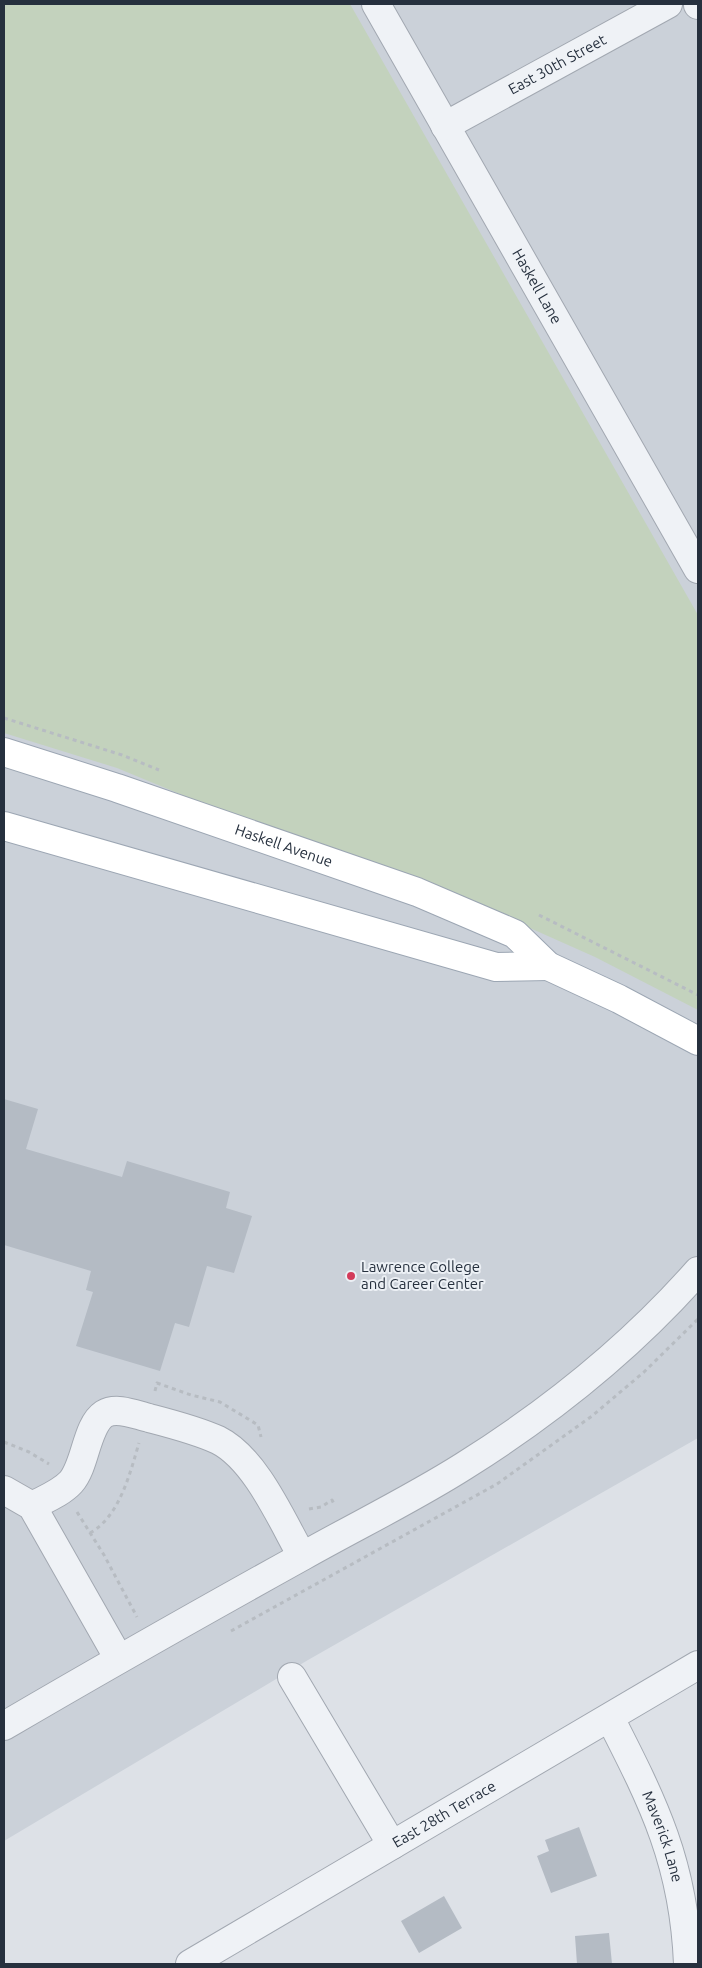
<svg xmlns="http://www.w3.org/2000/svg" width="702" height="1968" font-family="Ubuntu,sans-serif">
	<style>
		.built { fill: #cbd1d9 }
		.green { fill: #c3d2bd }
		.building { fill: #b4bbc4 }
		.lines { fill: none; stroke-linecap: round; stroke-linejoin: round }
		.minor-casing { stroke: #a2a8b1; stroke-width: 30 }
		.major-casing { stroke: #9ca6b3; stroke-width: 30 }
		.path { stroke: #b7bcc2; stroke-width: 3; stroke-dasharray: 4 4; stroke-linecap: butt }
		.minor { stroke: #eff2f6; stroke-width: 28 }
		.major { stroke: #fff; stroke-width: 28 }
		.poi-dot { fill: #d33b5a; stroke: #ecf0f5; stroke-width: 2 }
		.labels { text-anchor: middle; stroke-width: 4; stroke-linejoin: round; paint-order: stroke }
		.street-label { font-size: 15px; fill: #26303e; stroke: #ecf0f5 }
		.poi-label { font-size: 15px; fill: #26303e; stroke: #ecf0f5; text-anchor: start }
	</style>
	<rect width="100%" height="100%" fill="#dde1e7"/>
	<path class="built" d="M4 4H698V1438L308 1660 4 1841Z"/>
	<path class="green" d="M4 4H350L698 615V1010L595 957 483 907 209 806 117 768 4 733Z"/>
	<path class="building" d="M4 1099 38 1109 26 1149 122 1177 127 1161 230 1192 226 1208 252 1216 234 1273 207 1266 189 1327 175 1323 160 1371 76 1346 93 1292 86 1290 91 1271 4 1245Z
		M579 1827 597 1876 551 1893 537 1856 549 1851 545 1840Z
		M444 1896 462 1928 419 1953 401 1921Z
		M609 1933 612 1964H577L575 1936Z"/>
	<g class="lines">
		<g class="minor-casing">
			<g id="minor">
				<path id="s1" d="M376 4 698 569"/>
				<path d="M698 4V5"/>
				<path id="s2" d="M445 126 668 4"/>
				<path d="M4 1490 32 1506 119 1659"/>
				<path d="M32 1506C45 1499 61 1493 71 1482 86 1465 86 1426 104 1414 117 1406 136 1415 149 1418 172 1424 196 1430 218 1440 256 1459 282 1521 302 1556"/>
				<path d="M292 1677 392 1845"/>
				<path id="s3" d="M610 1718C654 1804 684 1864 688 1964"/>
				<path d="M4 1726C103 1668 202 1612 303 1556 356 1526 412 1499 464 1466 550 1412 630 1348 698 1271"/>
				<path id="s4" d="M190 1964 698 1665"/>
			</g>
		</g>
		<g class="major-casing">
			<g id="major">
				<path id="s5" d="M4 752 117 788 417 892 515 934 548 966 619 999 698 1041"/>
				<path d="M4 826 496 967 548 966"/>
			</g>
		</g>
		<path class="path" d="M4 718 122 755 159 770
			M539 915 698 995
			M155 1391 157 1383 191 1395 220 1402 258 1425 261 1437
			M4 1442 29 1452 49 1464
			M309 1509 321 1507 332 1500 335 1506
			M77 1512 104 1555 137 1617
			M90 1533C120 1516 130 1473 139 1443
			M231 1631 497 1484 592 1416 644 1372 698 1319"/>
		<use href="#minor" class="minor"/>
		<use href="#major" class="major"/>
	</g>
	<circle class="poi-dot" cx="351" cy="1276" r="5"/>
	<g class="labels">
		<g class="street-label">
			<text dy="5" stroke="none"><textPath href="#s2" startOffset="128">East 30th Street</textPath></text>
			<text dy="5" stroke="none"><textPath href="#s1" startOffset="325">Haskell Lane</textPath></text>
			<text dy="5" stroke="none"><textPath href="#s5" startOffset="295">Haskell Avenue</textPath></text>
			<text dy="5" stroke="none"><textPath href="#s4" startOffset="295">East 28th Terrace</textPath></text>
			<text dy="5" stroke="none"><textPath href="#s3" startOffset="130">Maverick Lane</textPath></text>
		</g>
		<g class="poi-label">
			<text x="361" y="1272">Lawrence College<tspan x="361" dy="17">and Career Center</tspan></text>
		</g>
	</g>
	<rect width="702" height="1968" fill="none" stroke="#26303e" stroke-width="10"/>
</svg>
